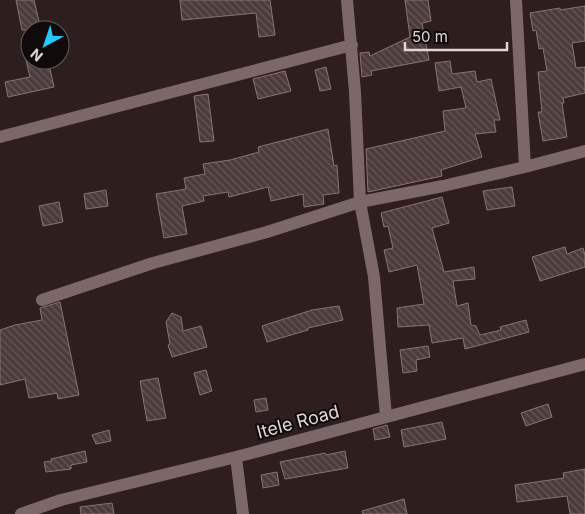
<svg xmlns="http://www.w3.org/2000/svg" width="585" height="514" font-family="Inter,sans-serif">
	<style>
		.building { fill: url(#building-back-hatch); stroke: #897474 }
		.lines { fill: none; stroke-linecap: round; stroke-linejoin: round }
		.minor { stroke: #7d6869; stroke-width: 12 }
		.labels { text-anchor: middle; stroke-width: 4; stroke-linejoin: round; paint-order: stroke }
		.street-label { font-size: 18px; fill: #e1d6d6; stroke: #110a0a }
	</style>
	<defs>
		<pattern id="building-back-hatch" width="6" height="6" patternUnits="userSpaceOnUse" patternTransform="scale(1.25)"><rect width="6" height="6" fill="#4d3b3b"/><path d="M-1 5l2 2M0 0l6 6M5-1l2 2" fill="none" stroke="#665757"/></pattern>
	</defs>
	<rect width="100%" height="100%" fill="#2e1e1e"/>
	<path class="building" d="M16 0H34L41 30H22Z
		M180 0H270L275 35 259 37 256 13 182 20Z
		M405 0H428L431 21 422 23 429 60 371 71 372 75 362 77 360 53 369 52 370 56 410 37Z
		M585 6V41L572 43 576 68 585 67V93L563 98 564 103H562L567 137 543 141 538 112H542L538 72 547 71 543 48 539 49 536 30 533 31 530 13 560 8V10Z
		M26 60H48L54 87 8 97 5 82 30 77Z
		M450 61 452 74 475 71 477 82 491 79 500 120H494L496 132 475 134 482 157 441 170 442 176 368 192 366 149 445 131 443 111 466 108 461 87 439 91 435 63Z
		M326 67 331 89 320 91 315 70Z
		M285 71 291 91 258 99 253 79Z
		M208 94 214 141 200 142 194 96Z
		M328 129 334 166 337 165 339 193 323 195 324 204 304 207 303 194 271 201 268 187 229 197 228 192 203 196 204 201 182 206 187 234 164 238 156 194 186 189 184 178 205 174 203 164 230 160 259 152 258 147Z
		M512 187 515 206 487 210 483 191Z
		M106 190 108 206 86 209 84 194Z
		M442 197 449 223 432 228 444 272 474 267 475 279 453 281 457 306 468 303 471 325 476 326 480 335 501 330 500 327 526 320 529 332 465 349 463 338 432 343 429 325 398 327 397 308 424 304 417 265 389 272 384 250 393 248 388 226 384 227 381 213Z
		M59 202 63 222 43 226 39 206Z
		M565 247 567 254 583 248 585 255V267L540 281 532 257Z
		M60 302 79 395 58 399 57 393 29 398 25 379 0 385V330L15 325 42 320 40 308Z
		M339 306 343 320 308 328V330L267 342 262 326 312 310Z
		M172 313 181 317 183 331 201 326 207 347 172 357 168 345 170 344 166 322Z
		M428 346 430 357 416 360 417 371 403 373 400 350Z
		M206 370 212 391 200 395 194 373Z
		M158 378 166 418 147 421 140 381Z
		M266 398 268 410 256 412 254 400Z
		M548 404 552 417 526 426 521 413Z
		M442 422 446 439 404 447 401 430Z
		M387 425 390 437 375 440 373 429Z
		M109 430 111 441 96 444 92 435Z
		M85 451 87 462 71 465V469L46 472 44 462 52 461 51 459Z
		M345 451 348 468 285 479 280 462 325 453 326 455Z
		M585 469V514H570L567 496 517 502 515 485 564 478 563 473Z
		M277 472 279 485 263 488 261 475Z
		M404 499 407 514H363L362 511Z
		M112 503 114 514H81L80 507Z"/>
	<g class="lines">
		<path class="minor" d="M347 0 355 92 360 202 374 277 386 417
			M516 0 525 167
			M0 137 352 45
			M42 300 153 263 267 232 360 202 443 186 525 167 585 151
			M236 457 243 514
			M21 514 61 500 236 457 585 364"/>
	</g>
	<g class="labels">
		<g class="street-label">
			<text transform="translate(298 422) rotate(-15)" y="6">Itele Road</text>
		</g>
	</g>
	<g transform="translate(45 45) rotate(220)"><circle r="24" fill="#110a0a" stroke="#645c5c"/>
	<path d="M0-4L9 19L0 12L-9 19Z" fill="#24c9fe"/>
	<text y="-8" font-size="14" font-weight="bold" text-anchor="middle" fill="#e1d6d6">N</text>
	</g>
	<path d="M405 42v8h102v-8" fill="none" stroke="#e1d6d6" stroke-width="2.5"/>
	<text x="412" y="42" font-size="15" fill="#e1d6d6" stroke="#110a0a" stroke-width="4" paint-order="stroke">50 m</text>
</svg>
